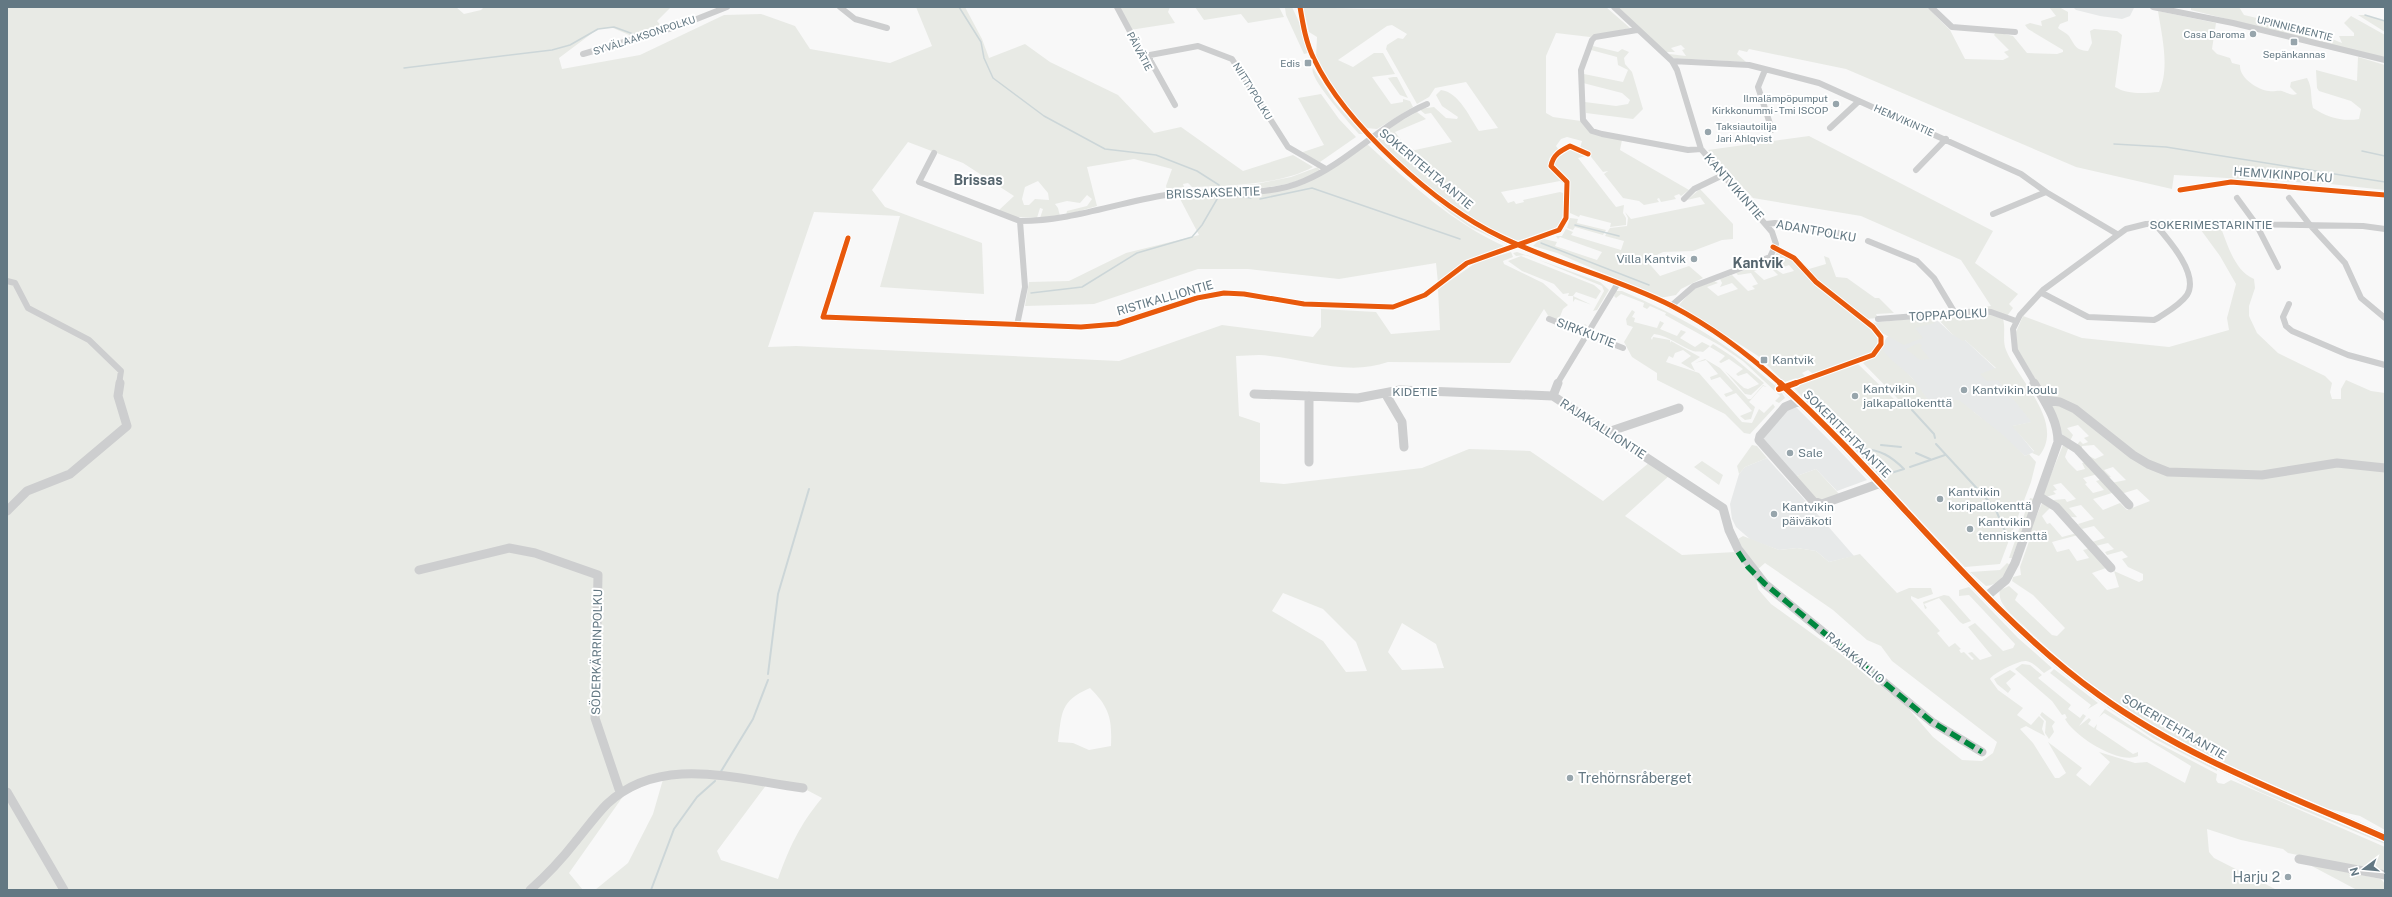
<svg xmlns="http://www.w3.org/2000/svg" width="2392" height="897" font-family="'Public Sans',sans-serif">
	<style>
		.built { fill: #e7e9e9 }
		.green { fill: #e8eae5; fill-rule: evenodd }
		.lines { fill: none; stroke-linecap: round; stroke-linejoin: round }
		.stream-far1 { stroke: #ccd6d8; stroke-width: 1.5 }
		.stream { stroke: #ccd6d8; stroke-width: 2 }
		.minor-far1 { stroke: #cdcecf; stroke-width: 6 }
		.minor { stroke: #cdcecf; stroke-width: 9 }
		.quiet { stroke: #00873e; stroke-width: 5.5; stroke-dasharray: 11 5.5; stroke-linecap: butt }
		.cycleway-far1-casing { stroke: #fff; stroke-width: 7 }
		.cycleway-casing { stroke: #fff; stroke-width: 9 }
		.cycleway-far1 { stroke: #e8590c; stroke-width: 5 }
		.cycleway { stroke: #e8590c; stroke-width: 6 }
		.poi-dot { fill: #97a5ac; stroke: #fff; stroke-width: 1.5 }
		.labels { text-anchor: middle; stroke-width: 4; stroke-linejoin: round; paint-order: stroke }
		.far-street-label { font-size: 10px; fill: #637883; stroke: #fff }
		.far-poi-label { font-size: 10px; fill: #637883; stroke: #fff; text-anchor: end }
		.street-label { font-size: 12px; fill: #637883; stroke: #fff }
		.poi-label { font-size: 12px; fill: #637883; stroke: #fff; text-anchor: start }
		.quarter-label { font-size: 14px; font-weight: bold; fill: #55656e; stroke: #fff }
		.near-poi-label { font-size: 14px; fill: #637883; stroke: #fff; text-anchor: start }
	</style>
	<rect width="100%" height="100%" fill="#f8f8f8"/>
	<path class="built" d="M2073 7H2129L2134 8 2130 16 2122 19 2100 16 2076 10Z
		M1938 321 1952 334 1965 340 1996 369 2032 422 2013 426 2034 452 2025 456 1974 412 1938 408 1928 401 1912 378 1887 358 1881 347 1887 337 1921 323Z
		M1795 406 1835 446 1867 480 1837 491 1816 469 1794 477 1762 437 1785 412Z
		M1767 458 1813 509 1854 556 1829 562 1816 551 1797 548 1779 550 1751 540 1736 527 1732 519 1730 504 1739 474 1745 467Z"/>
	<path class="green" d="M7 7H456L464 14 481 10 484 7H671L657 21 664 29 634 37 613 28H599L559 58 562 69 640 55 724 15 761 14 795 26 810 49 890 63 932 46 916 7H965L982 39 989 58 1025 44 1050 62 1118 95 1154 133 1181 127 1243 171 1293 155 1313 167C1280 185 1229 186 1192 187L1188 183 1183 184 1184 187 1167 190 1166 186 1172 169 1134 159 1087 167 1097 206 1066 215 1067 211 1087 206 1092 199 1087 195 1080 203 1067 201 1055 204 1058 208 1060 216 1040 218 1043 209 1040 208 1037 218 1019 217V219L998 211 1014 196 963 163 908 142 872 190 885 207 982 243 984 294 880 287 900 216 814 212 768 347 796 346 1119 361 1222 325 1313 337 1321 327V309L1376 312 1391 334 1440 330 1438 289 1477 262 1511 252 1513 257 1503 261 1504 264 1543 283 1568 305 1563 309 1559 319 1582 328 1585 324 1587 326 1585 330 1549 317 1544 309 1510 363 1388 362C1349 376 1309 360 1270 356 1259 354 1247 356 1236 356L1239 416 1260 423V482L1284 484 1422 468 1469 449 1530 451 1603 501 1650 462 1670 475 1625 516 1682 555 1735 552 1756 578 1758 589 1771 604 1850 661 1908 708 1933 737 1962 760 1982 761 1993 753 1997 742 1892 661 1881 646 1867 640 1833 610 1765 563 1757 570 1750 563 1738 539 1743 536 1779 550 1797 548 1816 551 1829 562 1860 554 1897 593 1909 588H1931L1933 594 1918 599 1911 596V599L1940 631 1937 633 1949 647 1955 643 1961 649 1959 650 1961 653 1964 652 1972 660 1974 659 1968 653 1972 652 1980 660 1992 656 1968 627 1975 623 2003 651 2013 648 2015 644 1969 595 1959 596V590L1969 587 2018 638 2052 668 2044 673C2039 669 2033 662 2026 661 2019 660 1992 674 1990 679L1998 690 2023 708 2017 715 2031 725 2039 716 2044 721 2042 729 2045 736 2026 726 2020 729 2033 743 2055 778H2059L2066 773 2048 742 2082 768 2076 775 2090 786 2110 762 2099 752 2135 763 2147 762 2185 783 2191 766 2104 713 2099 717 2105 709 2154 741 2217 774 2216 780 2218 783 2224 784 2231 780 2385 847V873L2288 853 2283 849 2241 840 2207 829 2209 852 2214 858 2277 890H595L628 863 653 814 664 776 624 795 569 873 583 890H7ZM1038 181 1048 193 1049 200 1035 199 1029 205H1024L1022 199 1025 187ZM1283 593 1323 609 1356 642 1367 671 1346 672 1323 641 1272 611ZM1402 623 1436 644 1444 668 1402 670 1388 652ZM1090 688C1110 708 1112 719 1111 746L1089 750 1073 743 1058 742C1062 712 1060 701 1090 688ZM767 784 803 788 822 798C800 824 789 848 778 879L721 860 717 851Z
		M1118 7H1170L1168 12 1175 23 1130 30Z
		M1195 7H1279L1284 17 1248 23 1241 14 1204 20Z
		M1292 7 1299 22 1308 53 1304 54 1286 15 1285 8Z
		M1303 7 1366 9 1606 7 1630 28 1590 37 1556 33 1546 56V113L1553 117 1581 121 1590 131 1622 140 1620 150 1689 190 1681 196 1679 194 1674 196 1676 199 1661 202 1659 198 1657 199 1659 202 1644 205 1639 201 1623 198 1604 174 1608 171 1603 172 1588 153 1580 148 1582 141 1567 137 1561 139 1556 146 1559 150 1550 157 1548 164 1560 175 1564 184 1560 181 1501 192 1508 203 1514 201 1516 204 1524 202 1523 200 1560 192 1563 193C1567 202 1564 220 1557 227 1552 232 1524 242 1518 241 1483 235 1403 168 1378 141L1380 133 1417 112 1426 119 1395 132 1407 148 1415 150 1452 142 1431 113 1425 114 1419 109 1434 107 1446 118 1457 119 1458 117 1442 106 1436 95 1441 90C1459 92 1470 118 1479 131L1498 128 1466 82 1435 88 1429 97 1417 104 1386 49 1387 45 1398 38 1403 39 1407 34 1392 25 1387 26 1338 60 1353 67 1374 53H1383L1395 74 1372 77 1391 104 1403 102V99L1410 101 1413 107 1377 129 1366 128 1342 102 1316 57 1317 37 1309 32Z
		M1617 7H1927L1950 30 1965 59 2003 60 2009 57 2004 52 2009 50 1994 35 1996 32 2013 36 2027 53 2057 54 2063 52V50L2028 29 2025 25 2030 23 2042 26 2041 21 2056 16 2049 7H2059L2068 12V21L2060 24 2058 28C2061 31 2067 33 2069 36 2075 45 2075 50 2088 51L2092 43 2090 31 2094 29 2117 31 2122 35 2115 87C2128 95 2145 93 2159 92 2170 68 2162 37 2158 11L2216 23 2212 49 2217 54 2230 58 2232 63 2240 65C2239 78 2258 90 2269 91 2274 92 2278 90 2282 91 2288 93 2291 96 2297 94L2290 87 2291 82 2307 78C2313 89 2310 96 2313 108 2327 117 2342 122 2359 119L2361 109 2351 101 2319 91 2317 88 2316 70 2357 81 2358 57 2385 65V190L2330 184 2174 175 2172 189 2076 167 1846 69 1749 49 1747 52 1739 50 1737 54 1746 62 1672 58 1669 54 1686 56 1682 50 1685 49 1681 45 1671 48 1675 52H1666Z
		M2191 7H2239L2244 15 2295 27 2306 37 2319 42 2191 10Z
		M2358 15H2365L2385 21V32Z
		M2351 16 2385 35V59L2321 43V41H2331L2332 39 2342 43 2339 36H2354V33L2344 23Z
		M1593 46 1618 52 1622 49 1629 52 1624 58 1625 64 1632 72 1643 109 1633 119 1586 113 1585 102 1616 106 1628 104 1630 100 1622 93 1583 83 1584 74 1623 82 1628 70 1618 65 1617 57 1591 50Z
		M1313 68 1334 101 1363 134H1359C1351 125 1307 76 1313 68Z
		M1393 77H1397L1408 98 1400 95 1388 78Z
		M1321 94 1339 119 1356 137 1320 162 1300 153 1324 145 1298 98Z
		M1809 136 1993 231 1975 263 2018 294 2009 304 2013 308 2007 316 1982 307 1991 306 1961 260 1861 216 1753 198 1708 150Z
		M1370 143 1449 208 1469 224 1508 245 1470 227 1450 213Z
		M1367 144C1410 183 1452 223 1506 247L1486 254 1438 283 1436 263 1339 279 1248 269H1198L1094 304 1025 306 1029 282 1069 281 1126 253 1199 235 1178 195 1286 189Z
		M1567 147 1586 156 1578 158 1616 207 1624 205 1623 213 1626 218V225L1610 227 1611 223 1580 215 1579 217 1570 213 1569 183 1554 169V159Z
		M1318 167 1320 171C1280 193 1236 189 1193 190L1256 184 1291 177Z
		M1700 189 1733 224V239L1722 240 1693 251 1663 252 1646 260 1660 276 1689 266 1703 278 1681 289 1676 295 1660 298 1557 253 1533 246 1539 240 1544 239 1557 242 1555 246 1597 260 1602 252 1560 237 1558 239 1556 236H1562L1566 229 1573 232 1571 235 1621 250 1624 241 1605 236 1610 228 1627 226 1628 218 1625 212 1631 219 1705 204 1700 197 1687 200Z
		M1570 218 1578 219 1577 223 1606 230 1603 235 1575 227 1573 230 1567 228Z
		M2198 226 2221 228C2228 246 2235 271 2254 279L2255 288 2249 306V316L2257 333 2278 353 2325 376 2332 383 2330 392 2332 399H2341V389L2346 380 2371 391 2385 393V830L2360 816 2329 809 2298 798 2197 751 2127 711 2079 677 2010 613C2004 606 1998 600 2000 590L2009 586 2018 594 2015 600 2052 635 2057 636 2065 628 2033 595 2012 581 2013 577 2021 575 2020 567 2032 533 2030 531 2042 503 2050 508 2042 516 2047 524 2050 523 2062 537 2077 533 2078 535 2052 542 2057 552 2069 549 2077 561 2089 558 2083 550 2091 548 2106 568 2092 573 2107 590 2119 587 2114 571 2139 582 2143 580V574L2128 567 2122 559 2128 557 2122 551 2107 555 2105 552 2114 549 2108 543 2096 546 2092 542 2105 538 2094 526 2082 529 2078 524 2094 519 2081 505 2069 508 2077 517C2067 519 2059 507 2053 500L2065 499 2067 502 2076 499 2061 483 2053 485 2057 490 2053 491 2056 494 2046 497 2043 494 2063 445 2069 446 2065 457 2068 462 2077 471 2085 469 2082 463 2087 462 2098 474 2083 478 2087 483 2085 484 2093 493 2104 490 2096 481 2103 479 2115 492 2093 499 2103 510 2120 503 2127 510 2150 501 2137 489 2121 494 2111 483 2126 480 2113 467 2104 470 2111 477 2106 478 2089 456 2095 459 2104 455 2094 445 2082 446V450L2076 446 2080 441 2083 444 2088 442 2084 438 2089 436 2078 425 2067 428 2073 435 2070 441 2062 434 2050 402 2017 350 2016 332 2023 316 2082 338 2169 347 2229 330 2227 318 2236 284 2220 256Z
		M1778 250 1793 258 1815 283 1878 333C1883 360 1838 367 1818 373L1813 374 1808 370 1802 373 1807 378 1787 385 1758 356 1679 305 1693 289 1714 281 1718 283 1707 287 1718 296 1738 289 1732 283 1720 287 1722 283 1720 279 1732 275 1748 291 1755 289 1752 286 1758 284 1751 273 1738 275 1736 273 1757 266 1760 269 1754 271 1764 280 1778 275 1770 267 1765 268 1760 265 1769 261 1774 263 1769 265 1783 274 1794 271 1789 265 1784 267 1777 258H1774Z
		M1517 252 1600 282 1609 290 1597 310 1593 311 1604 291 1602 286 1527 255 1516 256 1513 253Z
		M1521 256 1594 285 1601 291 1596 299 1576 292 1573 296 1592 305 1575 299 1573 302V296H1568L1569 293 1563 294 1554 284 1522 271 1508 261Z
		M1824 256 1829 258 1836 277 1847 278 1875 298H1879L1894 313 1876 314 1878 318 1866 319 1817 282 1798 258 1809 269 1826 264Z
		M1616 291H1622C1674 313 1724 340 1766 378 1772 383 1781 390 1785 398L1779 403 1775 401 1780 396 1744 362 1721 346 1665 315 1666 313 1650 306 1647 309 1643 307 1644 303 1621 294 1616 298 1614 296Z
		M1632 310 1635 312 1632 317 1635 318 1634 322 1657 328 1660 321 1664 323 1660 329 1677 336 1681 330 1686 332 1680 338 1695 347 1702 342 1710 346 1703 352C1700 351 1696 352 1693 351 1680 346 1669 336 1654 334L1651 338 1652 340 1653 337 1670 340V343L1671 341 1700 357 1691 363 1695 371 1681 363 1691 356 1683 350 1675 353 1673 358 1669 356 1666 362 1699 373 1742 422 1752 423 1759 409 1764 413 1773 404 1775 407 1750 434 1744 433 1725 414 1657 380V373L1632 357 1624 342 1633 327 1627 325 1626 319Z
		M1987 313 2003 319C2006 329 2002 340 2006 350 2018 380 2066 423 2039 456L2032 453 2034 451 2012 426 2031 422 2030 420 1998 380 1987 381 1980 374 1996 368 1965 340 1963 341 1952 334 1937 318Z
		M1930 317 1935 323 1915 328 1923 338 1904 345 1882 333 1870 323Z
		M1919 343 1922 346 1920 347 1930 359 1920 360 1906 349Z
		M1713 344 1733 357 1764 383 1751 395 1745 394 1725 371 1744 388 1748 389 1759 384 1747 373 1738 376 1736 374 1743 369 1729 359 1721 363 1719 362 1725 356 1710 347Z
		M1881 347C1889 361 1901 366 1912 378 1921 387 1924 398 1935 406L1950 400H1959L2003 435 2025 456 2029 454 2036 462 2031 482 2000 564 1965 567 1794 388 1798 384 1858 364 1899 404 1913 406 1898 399 1863 363 1877 353Z
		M1705 359 1720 368 1748 399H1751L1763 385 1767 387 1763 386 1749 402 1755 407 1751 419 1745 420 1740 416 1752 411 1736 393 1726 397 1724 394 1733 391 1720 377 1711 380 1710 377 1718 374 1706 360 1695 363Z
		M1752 445 1757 446 1767 458 1745 467 1739 474 1737 466Z
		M1702 461 1723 475 1719 485 1694 467Z
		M1816 469 1840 495 1819 501 1794 477Z
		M2030 498 2034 499 2012 558H2009Z
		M2007 563 2010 565C2004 576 1999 585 1986 586L1970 572 2000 570Z
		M1944 595 1949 596 1971 621 1963 624 1960 622 1939 598 1924 604 1927 608 1925 609 1923 602Z
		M2022 664 2030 665 2042 675 2038 678 2071 705 2068 709 2080 718 2083 714 2086 716 2079 726 2089 718 2091 720 2088 724 2094 728 2097 724 2096 729 2133 754 2138 752V756C2119 765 2074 736 2065 719L2067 718 2065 714 2062 715 2052 701 2015 669Z
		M2054 669 2098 703 2088 709 2091 705 2050 673Z
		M2010 670 2016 674 2006 683 2011 689 2008 693 1997 684 1994 679Z
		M2109 706 2217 769V771L2153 738 2107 707Z
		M2042 712 2055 722 2052 726 2054 732 2049 739 2045 733 2046 721 2040 715Z
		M2233 778 2385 841V844L2260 792Z
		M2308 864 2381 879 2385 884V890H2357Z"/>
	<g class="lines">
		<path class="stream-far1" d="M959 7 981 42 984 58 993 78 1044 116 1105 149 1156 155 1197 171 1219 185
			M2365 15 2385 21
			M404 68 552 50 570 45 598 29 614 27 636 35
			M2114 144 2166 147 2385 182
			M2362 151 2385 156
			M1230 195 1251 198
			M1260 199 1312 188 1460 239
			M1575 225 1619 236
			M1541 243 1649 285
			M1031 293 1082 287 1137 253 1192 237 1202 225 1220 194"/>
		<path class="stream" d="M1912 410 1934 434 1935 438
			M1936 444 1995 508 2005 531
			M1881 445 1901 447
			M1862 449C1880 449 1892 457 1904 469L1891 473
			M1916 453 1930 459
			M1910 467 1945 455
			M768 674 778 594 809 489
			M720 773 753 719 768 680
			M651 890 674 829 697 797 715 781"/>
		<path class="minor-far1" d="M840 7 855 19 887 28
			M1117 7 1148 65
			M1300 7C1303 25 1306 43 1314 59 1345 124 1436 206 1501 237 1556 264 1617 278 1672 306 1712 327 1748 354 1781 384
			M1614 7 1672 61 1677 70 1701 149 1772 232 1776 244 1770 257 1694 286 1671 306
			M1931 7 1952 27 2015 32
			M2153 7 2233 23 2385 60
			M1637 30 1595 37 1592 40 1581 70 1583 120 1592 131 1602 134 1688 150 1701 149
			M583 54 679 26 727 7
			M1672 61 1749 65 1819 83 2021 174 2046 192 2117 234
			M1765 70 1758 87 1772 130
			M1175 105 1150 60V55L1198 46 1232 59 1288 147 1326 169
			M1830 128 1859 101
			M934 153 919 182 1020 221 1025 287 1017 325
			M1916 170 1946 139
			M2237 198 2256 224 2278 267
			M2289 198 2310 225 2345 263 2361 298 2385 318
			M1684 199 1694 189 1723 175
			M1993 214 2046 192
			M1020 221C1071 221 1116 203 1166 195 1211 187 1261 200 1304 181 1349 162 1382 123 1427 104
			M1766 224 1775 223 1845 234
			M848 238 823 317 1081 327 1117 324 1197 298 1224 293 1244 294 1304 304 1393 307 1425 295 1467 263 1559 230 1566 218 1567 182 1551 166C1553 155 1560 151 1570 146L1588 154
			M1868 241 1917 261 1934 278 1955 313
			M7 281 15 283 28 308 89 340 121 371 119 384
			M2042 293 2088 317 2154 320 2158 318C2167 312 2180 305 2187 295 2200 274 2167 238 2154 223
			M2289 304 2283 317 2286 326 2292 331 2348 355 2385 365
			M1549 319 1623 348
			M1878 319 1980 311 1991 312 2016 321
			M1557 384 1618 283
			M2035 384 2015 350 2013 329 2020 315 2043 290 2126 229 2146 224 2170 223 2363 226 2385 229"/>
		<path class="minor" d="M1558 383 1553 396 1723 508 1729 530 1738 549 1765 584 1932 722 1982 752
			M1780 383C1889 481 1981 610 2099 695 2186 758 2288 795 2385 838
			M1385 393 1402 422 1404 447
			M1254 394 1358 398 1400 390 1553 396
			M1309 396V462
			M2044 400 2060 402 2075 409 2133 455 2148 464 2168 472 2262 475 2337 463 2385 468
			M1799 401 1785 407 1760 436 1759 440 1813 501 1822 504 1881 483
			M1608 432 1679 408
			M2058 437 2077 449 2129 505
			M2040 497 2056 507 2111 568
			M7 511 27 491 70 474 127 426 118 396 120 383
			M419 570 509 548 535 553 598 575 595 718 620 792
			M1988 595 2006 580 2015 563 2058 442C2058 420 2045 402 2034 383
			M7 792 64 890
			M2299 859 2385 875
			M530 890C547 875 562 859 576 841 586 829 596 815 607 804 661 753 738 780 803 788"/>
		<path class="quiet" d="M1738 552 1748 567 1765 584 1932 722 1982 752"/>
		<g class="cycleway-far1-casing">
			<path id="cycleway-far1" d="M1300 7C1303 25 1306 43 1314 59 1345 124 1436 206 1501 237 1556 264 1617 278 1672 306 1712 327 1748 354 1781 384
				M2180 190 2231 182 2385 195
				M848 238 823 317 1081 327 1117 324 1197 298 1224 293 1244 294 1304 304 1393 307 1425 295 1467 263 1559 230 1566 218 1567 182 1551 166C1553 155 1560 151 1570 146L1588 154
				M1773 247 1794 258 1816 282 1873 327 1881 337V344L1873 355 1793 384"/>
		</g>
		<g class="cycleway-casing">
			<path id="cycleway" d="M1780 383C1889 481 1981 610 2099 695 2186 758 2288 795 2385 838
				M1779 389 1796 383"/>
		</g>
		<use href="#cycleway-far1" class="cycleway-far1"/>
		<use href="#cycleway" class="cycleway"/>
	</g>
	<g class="poi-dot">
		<circle cx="2253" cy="34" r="4"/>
		<rect x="2290" y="38" width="8" height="8" rx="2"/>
		<rect x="1304" y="59" width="8" height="8" rx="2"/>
		<circle cx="1836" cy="104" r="4"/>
		<circle cx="1708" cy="132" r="4"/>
		<circle cx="1694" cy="259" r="4"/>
		<rect x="1760" y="356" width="8" height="8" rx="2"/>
		<circle cx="1964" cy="390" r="4"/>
		<circle cx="1855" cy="396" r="4"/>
		<circle cx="1790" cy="453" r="4"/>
		<circle cx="1940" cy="499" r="4"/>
		<circle cx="1774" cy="514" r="4"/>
		<circle cx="1970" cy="529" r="4"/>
		<circle cx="1570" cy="778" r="4"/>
		<circle cx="2288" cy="877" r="4"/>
	</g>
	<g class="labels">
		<g class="far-street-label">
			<text transform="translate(2295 28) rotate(14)" y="4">UPINNIEMENTIE</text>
			<text transform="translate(644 35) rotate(-18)" y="4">SYVÄLAAKSONPOLKU</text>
			<text transform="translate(1140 51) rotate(62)" y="4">PÄIVÄTIE</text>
			<text transform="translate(1253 91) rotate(58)" y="4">NIITTYPOLKU</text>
			<text transform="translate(1904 120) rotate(24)" y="4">HEMVIKINTIE</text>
		</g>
		<g class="far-poi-label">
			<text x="2245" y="38">Casa Daroma</text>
			<text x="2294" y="58" text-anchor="middle">Sepänkannas</text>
			<text x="1300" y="67">Edis</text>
			<text x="1828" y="102">Ilmalämpöpumput<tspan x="1828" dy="12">Kirkkonummi - Tmi ISCOP</tspan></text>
			<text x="1716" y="130" text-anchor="start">Taksiautoilija<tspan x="1716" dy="12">Jari Ahlqvist</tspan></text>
		</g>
		<g class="street-label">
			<text transform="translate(1426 169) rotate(40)" y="4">SOKERITEHTAANTIE</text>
			<text transform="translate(2283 175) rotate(4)" y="4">HEMVIKINPOLKU</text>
			<text transform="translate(1734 187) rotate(49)" y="4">KANTVIKINTIE</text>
			<text transform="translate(1213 193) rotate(-2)" y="4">BRISSAKSENTIE</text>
			<text x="2211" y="229">SOKERIMESTARINTIE</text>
			<text transform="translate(1816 231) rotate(10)" y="4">ADANTPOLKU</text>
			<text transform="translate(1165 298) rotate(-16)" y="4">RISTIKALLIONTIE</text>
			<text transform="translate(1948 315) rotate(-3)" y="4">TOPPAPOLKU</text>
			<text transform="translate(1586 333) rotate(21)" y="4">SIRKKUTIE</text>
			<text x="1415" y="396">KIDETIE</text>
			<text transform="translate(1603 429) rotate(33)" y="4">RAJAKALLIONTIE</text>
			<text transform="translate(1847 434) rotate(45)" y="4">SOKERITEHTAANTIE</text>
			<text transform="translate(597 652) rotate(-89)" y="4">SÖDERKÄRRINPOLKU</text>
			<text transform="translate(1855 658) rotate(40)" y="4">RAJAKALLIO</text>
			<text transform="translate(2174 727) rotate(30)" y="4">SOKERITEHTAANTIE</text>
		</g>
		<g class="poi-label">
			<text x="1686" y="263" text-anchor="end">Villa Kantvik</text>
			<text x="1772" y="364">Kantvik</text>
			<text x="1863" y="393">Kantvikin<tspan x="1863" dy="14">jalkapallokenttä</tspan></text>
			<text x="1972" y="394">Kantvikin koulu</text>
			<text x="1798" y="457">Sale</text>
			<text x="1948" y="496">Kantvikin<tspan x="1948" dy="14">koripallokenttä</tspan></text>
			<text x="1782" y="511">Kantvikin<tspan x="1782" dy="14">päiväkoti</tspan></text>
			<text x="1978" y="526">Kantvikin<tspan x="1978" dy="14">tenniskenttä</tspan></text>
		</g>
		<g class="quarter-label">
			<text x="978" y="185">Brissas</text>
			<text x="1758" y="268">Kantvik</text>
		</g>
		<g class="near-poi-label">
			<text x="1578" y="783">Trehörnsråberget</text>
			<text x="2280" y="882" text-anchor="end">Harju 2</text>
		</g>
	</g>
	<rect width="2392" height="897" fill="none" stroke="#637883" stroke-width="16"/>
	<g transform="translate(2364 869) rotate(254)" stroke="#ffffff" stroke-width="3" paint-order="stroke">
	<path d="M0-3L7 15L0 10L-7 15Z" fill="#637883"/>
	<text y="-6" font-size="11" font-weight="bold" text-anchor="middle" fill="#637883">N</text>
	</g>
</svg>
